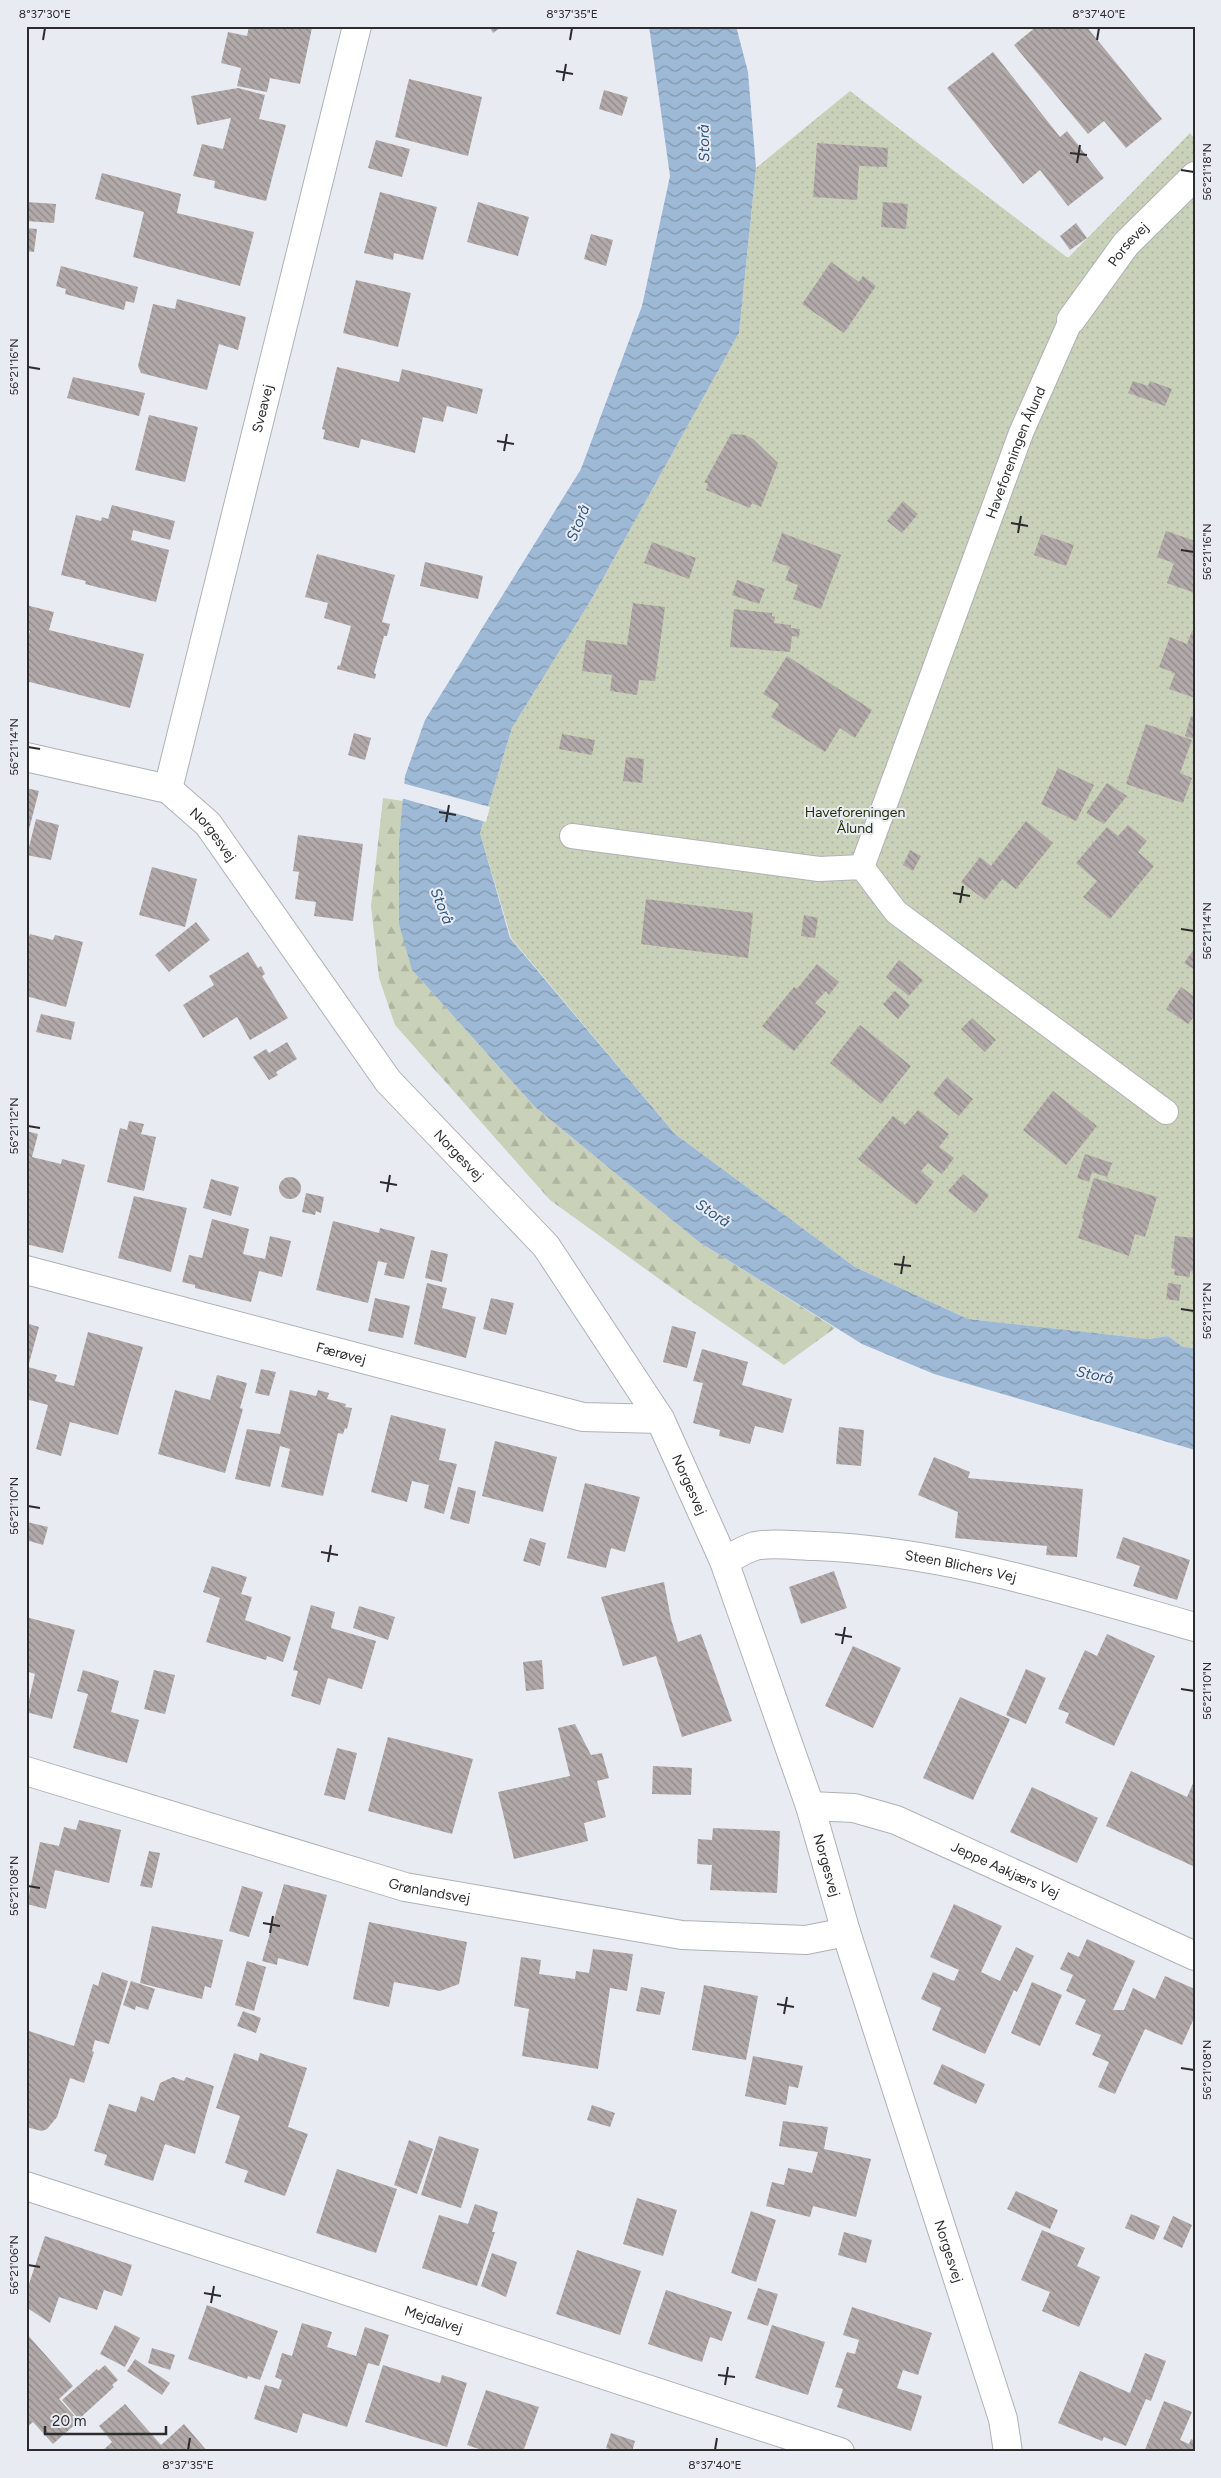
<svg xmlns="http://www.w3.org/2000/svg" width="1221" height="2478" font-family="Figtree,sans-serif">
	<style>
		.forest { fill: url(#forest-firs) }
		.garden { fill: url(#garden-dots) }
		.water { fill: url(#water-waves) }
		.pier { fill: #e9ebf3 }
		.building { fill: url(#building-back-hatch) }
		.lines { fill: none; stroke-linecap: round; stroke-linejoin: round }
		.service-casing { stroke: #afb1b8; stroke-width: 26 }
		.minor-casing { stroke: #afb1b8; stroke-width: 30 }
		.service { stroke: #fff; stroke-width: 24 }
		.minor { stroke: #fff; stroke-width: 28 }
		.ticks { fill: none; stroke: #2b2c2e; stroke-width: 2 }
		.labels { text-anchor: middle; stroke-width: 4; stroke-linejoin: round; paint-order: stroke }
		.street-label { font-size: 14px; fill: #2b2c2e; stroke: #e9ebf3 }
		.park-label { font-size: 14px; fill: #253006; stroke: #e9ebf3 }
		.water-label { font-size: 15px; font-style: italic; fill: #2d557d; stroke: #e9ebf3 }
		.neatline { fill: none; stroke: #2b2c2e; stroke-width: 2 }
		.ticks-label { font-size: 12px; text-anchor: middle; fill: #2b2c2e }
	</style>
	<defs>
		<pattern id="forest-firs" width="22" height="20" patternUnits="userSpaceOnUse" patternTransform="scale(1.25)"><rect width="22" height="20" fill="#c9d1b9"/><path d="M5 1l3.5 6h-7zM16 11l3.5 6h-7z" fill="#adb49f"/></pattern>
		<pattern id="garden-dots" width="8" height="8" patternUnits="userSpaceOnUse" patternTransform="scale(1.25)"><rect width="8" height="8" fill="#c9d1b9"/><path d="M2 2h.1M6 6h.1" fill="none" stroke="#adb49f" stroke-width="1.8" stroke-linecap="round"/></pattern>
		<pattern id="water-waves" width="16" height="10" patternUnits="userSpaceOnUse" patternTransform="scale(1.25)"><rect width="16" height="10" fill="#9eb9d5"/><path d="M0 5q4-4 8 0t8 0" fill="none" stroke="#8197ad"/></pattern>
		<pattern id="building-back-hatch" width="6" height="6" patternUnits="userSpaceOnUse" patternTransform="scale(1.25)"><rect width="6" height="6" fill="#b2a9a9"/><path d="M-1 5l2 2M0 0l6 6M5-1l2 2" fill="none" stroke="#918a8a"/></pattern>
	</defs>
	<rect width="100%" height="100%" fill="#e9ebf3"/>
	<path class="forest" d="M383 798 403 801 399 840 412 970 535 1107 699 1242 835 1328 784 1365 669 1286 550 1200 395 1025 379 978 371 906Z"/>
	<path class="garden" d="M850 91 1068 258 1190 133 1195 139V1348L1183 1347 1168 1336 1148 1339 968 1319 855 1267 675 1134 511 938 480 833 512 728 591 600 739 333 756 168Z"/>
	<path class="water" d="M649 26H736L748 72 756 168 739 333 591 600 512 728 480 833 510 938 675 1134 855 1267 968 1319 1148 1339 1168 1336 1183 1347 1195 1348V1450L934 1374 862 1344 699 1242 535 1107 412 970 399 924V840L405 776 425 720 581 469 642 306 670 176Z"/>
	<path class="pier" d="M402 783 490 807 486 822 401 798Z"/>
	<path class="building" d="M249 26 312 28 300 84 270 78 267 92 237 86 241 68 221 63 228 32 247 36Z
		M489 26H503L493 33Z
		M1037 26H1086L1162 119 1126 148 1104 121 1088 134 1014 45Z
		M993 52 1060 137 1067 131 1104 178 1068 206 1040 170 1023 184 947 88Z
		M409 79 482 97 468 156 395 137Z
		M238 88 265 95 259 119 286 125 266 201 214 188 215 181 193 176 202 144 223 149 231 118 197 125 191 96Z
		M604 90 628 97 622 116 599 109Z
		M376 140 410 149 402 177 368 168Z
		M817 143 888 148 887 167 859 166 857 200 813 197Z
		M102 173 181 194 177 213 254 232 240 286 133 257 144 212 95 199Z
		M380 192 437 207 423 260 394 253 393 260 364 253Z
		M26 202 56 204 54 223 26 221Z
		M478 202 529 217 518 256 467 242Z
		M883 202 908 204 906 229 881 227Z
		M1076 223 1087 238 1070 250 1060 236Z
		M26 228 37 229 34 252 26 251Z
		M591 234 613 240 606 266 584 259Z
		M831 262 859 282 863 276 876 286 844 333 802 304Z
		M61 266 138 287 134 303 126 301 124 310 65 294 66 289 56 286Z
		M356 280 411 293 398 347 343 333Z
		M177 299 246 317 238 350 219 344 207 390 141 373 138 366 153 304 175 309Z
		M337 367 399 382 402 369 483 389 477 414 447 406 443 422 423 417 415 453 361 439 359 448 323 439 325 430 322 429Z
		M73 377 145 393 139 416 67 398Z
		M1133 381 1148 386 1150 381 1172 389 1165 406 1128 393Z
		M149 415 198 427 185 482 135 470Z
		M731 434 745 435 753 439 778 463 761 507 752 503 750 508 706 490 708 483H704Z
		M903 501 918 514 902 533 887 521Z
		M112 505 175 521 170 540 133 530 131 540 169 550 156 602 85 584 86 581 61 575 76 515 101 521 102 517 108 519Z
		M1166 531 1195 541V593L1167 583 1174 563 1157 557Z
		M782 533 841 555 821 609 793 599 798 585 785 580 790 567 772 561Z
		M1041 534 1074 545 1066 566 1034 555Z
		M652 542 696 558 689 579 644 563Z
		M317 554 395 575 382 622 390 624 387 636H384L374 673 376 674 375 679 337 669 338 665 340 666 351 626 324 618 328 603 305 597Z
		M425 562 483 576 478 599 420 586Z
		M737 580 765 589 759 604 732 595Z
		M633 603 665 607 655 681 639 680 637 695 610 691 612 675 582 671 586 640 627 645Z
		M26 605 54 612 49 630 144 654 130 708 26 681V643L30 631 26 630Z
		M734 609 772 613V616L775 617 774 623 791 625V628L800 629 799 637 792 636 790 652 730 647Z
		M1192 631 1195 632V698L1169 689 1175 673 1159 667 1170 637 1187 644Z
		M787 656 872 710 855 738 840 728 825 752 771 717 779 704 763 694Z
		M1191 716 1195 717V739L1185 736Z
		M1146 724 1192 740 1180 773 1192 778 1183 803 1126 784Z
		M354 733 371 738 365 760 348 755Z
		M562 734 595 740 592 755 559 749Z
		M626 757 644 759 642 783 623 781Z
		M1058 768 1094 785 1076 821 1041 804Z
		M1107 783 1127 796 1104 824 1086 813Z
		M26 788 39 791 27 837H26Z
		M36 819 59 825 51 860 27 855Z
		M1026 821 1053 843 1016 889 1002 879 985 900 961 882 980 857 991 866Z
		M1128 825 1147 841 1138 852 1154 866 1110 919 1083 897 1097 881 1076 863 1107 827 1118 836Z
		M298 835 363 844 353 921 314 916 316 902 295 899 299 872 293 871Z
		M910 850 921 856 913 871 903 865Z
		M152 867 197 879 185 927 139 915Z
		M646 899 753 913 748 958 641 944Z
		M804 915 818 918 815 938 801 936Z
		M196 922 210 940 169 972 155 955Z
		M30 934 53 940 55 935 83 942 66 1007 26 996V947Z
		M1195 948V970L1184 963Z
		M248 952 258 968 261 966 265 974 262 976 288 1018 250 1040 237 1017 203 1038 183 1005 214 985 209 976Z
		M899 960 923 980 909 996 886 977Z
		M817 964 839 982 829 995 826 991 815 1003 826 1012 794 1051 762 1026 794 987 797 989Z
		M1181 987 1195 997V1019L1193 1018 1188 1024 1166 1009Z
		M895 991 910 1005 898 1019 883 1004Z
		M41 1014 75 1022 71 1040 36 1032Z
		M972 1018 996 1040 985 1052 961 1029Z
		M860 1025 911 1066 881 1104 830 1063Z
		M287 1042 297 1059 276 1072 278 1075 269 1080 253 1057 266 1049 269 1053Z
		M947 1077 973 1099 959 1116 933 1094Z
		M1053 1091 1097 1126 1066 1165 1023 1130Z
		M918 1110 949 1134 939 1147 954 1158 942 1174 928 1163 921 1171 934 1182 916 1205 858 1159 893 1116 905 1125Z
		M129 1121 144 1124 141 1134 156 1137 144 1191 107 1182 120 1128 127 1130Z
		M26 1131 38 1134 32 1157 61 1164 62 1159 85 1165 63 1253 26 1244Z
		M1085 1154 1112 1163 1107 1177 1092 1172 1089 1182 1077 1178Z
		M963 1174 989 1195 975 1213 948 1191Z
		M279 1188a11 11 0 1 1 22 0a11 11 0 1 1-22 0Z
		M1094 1178 1157 1197 1145 1237 1135 1234 1129 1256 1078 1238 1084 1219 1082 1218Z
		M211 1179 239 1187 231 1216 203 1208Z
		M306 1193 324 1197 321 1213 316 1211 315 1215 302 1212Z
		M134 1196 187 1208 171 1272 118 1258Z
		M212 1219 249 1229 243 1254 265 1259 270 1236 291 1241 282 1277 259 1271 251 1302 195 1288V1285L182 1282 189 1255 202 1258Z
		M333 1221 379 1233 380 1228 415 1237 404 1279 384 1275 387 1263 378 1261 368 1303 316 1290Z
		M1175 1236 1195 1238V1266L1194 1272 1190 1271V1277L1174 1275 1175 1269 1171 1268Z
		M431 1250 448 1254 442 1282 425 1278Z
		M427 1283 447 1288 442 1308 476 1317 466 1358 414 1344Z
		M1168 1283 1181 1285 1179 1301 1166 1299Z
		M375 1298 410 1306 403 1338 368 1331Z
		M491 1298 514 1303 506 1335 483 1329Z
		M26 1323 39 1327 28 1367 57 1375 55 1381 74 1386 88 1332 143 1347 118 1435 70 1422 61 1456 36 1449 48 1405 26 1399Z
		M672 1326 696 1332 687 1368 663 1362Z
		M702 1349 748 1362 742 1385 792 1399 783 1433 755 1426 750 1444 719 1436 720 1430 693 1423 703 1383 693 1381Z
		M261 1369 276 1372 269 1396 255 1393Z
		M217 1375 247 1383 240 1408 243 1409 225 1473 158 1454 175 1390 210 1400Z
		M290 1390 316 1396 318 1390 329 1393 327 1399 346 1404 345 1407 352 1408 347 1429 345 1428 343 1434 338 1433 323 1496 281 1487 290 1449 280 1446 270 1487 235 1479 247 1429 280 1434Z
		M391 1415 446 1429 439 1460 457 1464 444 1514 424 1508 429 1485 412 1481 407 1502 371 1492Z
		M839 1427 864 1430 861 1466 836 1464Z
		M495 1441 557 1457 543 1512 482 1496Z
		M934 1457 970 1472 968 1478 1083 1489 1077 1557 1046 1555 1047 1546 955 1538 958 1512 918 1495Z
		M585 1483 640 1497 625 1552 611 1548 606 1568 567 1558Z
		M458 1487 476 1491 469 1524 450 1519Z
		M27 1522 48 1527 43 1545 26 1540Z
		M1123 1537 1190 1560 1177 1600 1133 1586 1140 1566 1116 1558Z
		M530 1538 546 1543 540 1566 523 1561Z
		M212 1566 247 1577 241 1594 252 1597 245 1620 291 1637 283 1662 267 1656 266 1660 206 1642 220 1598 203 1592Z
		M834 1571 847 1608 801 1624 789 1587Z
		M664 1582 671 1619 678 1642 701 1634 732 1721 682 1737 656 1656 623 1666 601 1597Z
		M311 1605 335 1612 331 1628 376 1641 362 1689 328 1678 320 1705 291 1696 298 1671 293 1670Z
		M359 1606 395 1617 388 1640 353 1628Z
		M26 1617 75 1630 52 1719 26 1712 35 1674 26 1671Z
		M1107 1634 1155 1656 1114 1746 1065 1723 1069 1713 1058 1709 1085 1650 1097 1656Z
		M853 1646 901 1668 873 1728 825 1706Z
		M542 1660 544 1689 526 1691 523 1662Z
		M1026 1669 1046 1678 1026 1724 1006 1715Z
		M83 1670 119 1681 111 1712 139 1720 127 1763 73 1748 88 1694 77 1691Z
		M154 1670 175 1675 165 1714 144 1709Z
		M960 1697 1010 1719 973 1800 923 1778Z
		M575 1724 591 1755 602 1753 609 1778 597 1781 606 1817 584 1823 588 1841 514 1859 498 1792 570 1776 558 1728Z
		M388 1737 473 1759 452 1834 368 1811Z
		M337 1748 357 1753 345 1800 324 1795Z
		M653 1766 692 1768 691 1795 652 1794Z
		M1131 1771 1187 1797 1195 1779V1867L1106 1826Z
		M1032 1787 1098 1818 1077 1863 1010 1832Z
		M79 1820 121 1830 109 1883 55 1870 46 1909 27 1904 40 1842 59 1846 64 1827 76 1830Z
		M713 1828 780 1831 777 1893 710 1890 712 1865 697 1864 698 1839 712 1840Z
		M149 1851 160 1853 152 1888 140 1886Z
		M284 1884 327 1895 308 1966 278 1958 277 1965 262 1961Z
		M242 1886 263 1892 249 1937 229 1931Z
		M954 1904 1002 1926 981 1972 1000 1981 1016 1947 1034 1956 1017 1992 1014 1990 985 2054 932 2030 941 2008 921 1999 933 1972 954 1981 959 1970 930 1957Z
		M369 1922 467 1942 459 1984 440 1991 394 1982 389 2007 353 1999Z
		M152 1926 223 1940 211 1988 205 1986 202 1999 140 1983Z
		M1087 1939 1135 1961 1113 2010H1124L1133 1988 1155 1999 1165 1976 1195 1989V2016L1182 2045 1145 2029 1115 2094 1098 2087 1109 2062 1092 2055 1101 2035 1075 2024 1086 2000 1066 1991 1073 1975 1060 1969 1068 1952 1079 1957Z
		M593 1949 633 1954 627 1991 610 1988 598 2069 522 2056 529 2009 514 2006 521 1957 541 1960 539 1974 575 1979 576 1971 589 1973Z
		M247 1961 266 1967 254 2011 235 2005Z
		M102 1972 128 1981 109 2044 95 2040 92 2051 94 2052 84 2083 70 2078 57 2117 47 2129 42 2131 26 2127V2030L74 2046 93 1984 98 1986Z
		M131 1981 155 1989 148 2010 136 2006 135 2010 123 2005Z
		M1032 1982 1062 1995 1040 2046 1011 2033Z
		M704 1985 758 1996 746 2060 692 2050Z
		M641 1987 665 1992 660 2015 636 2011Z
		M243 2011 261 2018 256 2033 237 2026Z
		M234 2053 258 2061 260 2053 307 2068 288 2127 308 2134 285 2196 244 2182 248 2171 225 2163 240 2116 216 2108Z
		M753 2056 803 2066 798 2088 789 2086 786 2105 745 2096Z
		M942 2064 985 2084 976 2104 933 2084Z
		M173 2077 184 2081 186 2077 214 2086 195 2154 165 2144 153 2181 104 2165 107 2155 94 2151 109 2104 136 2112 141 2096 154 2101 160 2083Z
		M592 2105 615 2113 610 2127 587 2120Z
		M783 2121 828 2127 824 2149 871 2159 856 2217 813 2206 810 2217 766 2206 772 2182 784 2185 788 2168 812 2173 818 2152 779 2146Z
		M439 2136 479 2149 461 2208 421 2195Z
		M409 2140 433 2149 417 2194 394 2185Z
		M337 2169 397 2189 376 2253 316 2233Z
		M1016 2191 1058 2210 1050 2229 1007 2209Z
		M637 2198 677 2210 663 2256 623 2244Z
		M475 2204 498 2212 492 2232H495L477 2286 422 2268 439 2215 468 2224Z
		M751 2211 776 2220 756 2282 731 2273Z
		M1131 2214 1160 2226 1154 2240 1125 2228Z
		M1173 2216 1192 2225 1182 2248 1163 2239Z
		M1042 2230 1085 2248 1077 2266 1100 2277 1079 2327 1042 2311 1050 2292 1021 2280Z
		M844 2232 872 2240 866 2263 838 2255Z
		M45 2236 132 2265 122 2296 104 2290 97 2310 59 2297 50 2323 26 2307V2293Z
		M577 2250 641 2271 620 2335 556 2314Z
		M492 2253 517 2262 506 2297 481 2286Z
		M758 2288 778 2294 768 2326 747 2319Z
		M666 2290 732 2312 722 2341 710 2337 702 2362 648 2344Z
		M207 2305 278 2331 260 2380 248 2376 247 2379 188 2359Z
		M852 2307 932 2333 918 2375 903 2370 897 2388 922 2396 911 2431 837 2407 843 2389 835 2387 847 2352 855 2354 859 2340 843 2335Z
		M302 2323 332 2332 327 2347 356 2356 365 2327 389 2335 379 2366 368 2363 347 2427 303 2413 297 2433 254 2419 265 2385 279 2389 282 2380 275 2377 282 2353 292 2356Z
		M115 2325 140 2338 125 2367 100 2354Z
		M772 2325 825 2342 808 2395 755 2378Z
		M26 2333 73 2386 59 2399 79 2421 53 2444 33 2422 26 2428Z
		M152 2348 175 2355 170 2370 148 2363Z
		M1145 2353 1166 2361 1151 2401 1146 2399 1126 2446 1104 2437 1102 2441 1058 2423 1080 2371 1130 2393Z
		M135 2359 170 2383 162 2395 127 2371Z
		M105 2365 118 2380 112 2385 114 2387 79 2419 62 2400 97 2369 98 2371Z
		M383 2365 440 2383 442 2375 467 2383 447 2447 365 2422Z
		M486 2390 539 2407 523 2452H488L467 2445Z
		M1164 2401 1192 2412 1180 2440 1189 2444 1191 2439 1195 2441V2452H1144Z
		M125 2404 161 2445 184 2424 208 2452H101L112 2442 99 2426Z
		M611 2433 635 2441 632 2452H618L606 2448Z"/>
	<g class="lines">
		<g class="service-casing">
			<g id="service">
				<path d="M572 836 819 869 862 867 896 912 1166 1112"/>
				<path id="s1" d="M862 867 1021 433 1071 320"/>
			</g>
		</g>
		<g class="minor-casing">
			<g id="minor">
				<path id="s2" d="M1071 320 1126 244 1195 176"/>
				<path id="s3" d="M26 757 168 789 208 824 388 1081 546 1246 660 1419 724 1561 810 1806 846 1932 1003 2419 1008 2452"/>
				<path id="s4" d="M168 789 357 26"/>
				<path id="s5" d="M26 1270 583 1417 660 1419"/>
				<path id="s6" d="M724 1561C734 1556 745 1549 755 1546 771 1542 799 1546 816 1546 945 1551 1071 1592 1195 1627"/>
				<path id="s7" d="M26 1771 405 1887 682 1935 806 1940 846 1932"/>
				<path id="s8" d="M810 1806 854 1808 896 1820 1195 1956"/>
				<path id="s9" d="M26 2186 840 2452"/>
			</g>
		</g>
		<use href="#service" class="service"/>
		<use href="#minor" class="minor"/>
	</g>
	<path class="ticks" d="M43 40 45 28M570 40 572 28M1097 40 1099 28M556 71 573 74M563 81 566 64M1070 153 1087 155M1077 163 1080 145M1181 170 1194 172M28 367 40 369M497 441 514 444M504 451 507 434M1011 523 1028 526M1018 533 1021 516M1181 550 1194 552M28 747 40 749M439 812 456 815M446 822 449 805M953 893 970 896M960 903 963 886M1181 929 1194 931M28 1126 40 1128M380 1182 397 1185M387 1192 390 1175M894 1264 911 1266M901 1274 904 1256M1181 1309 1194 1311M28 1506 40 1508M321 1552 338 1555M328 1562 331 1545M835 1634 852 1637M842 1644 845 1627M1181 1689 1194 1691M28 1886 40 1888M263 1923 280 1926M270 1933 273 1916M777 2004 794 2007M784 2014 787 1997M1181 2068 1194 2070M28 2265 40 2267M204 2293 221 2296M211 2303 214 2286M718 2375 735 2377M725 2385 728 2367M188 2450 190 2438M715 2450 717 2438"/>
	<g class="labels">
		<g class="street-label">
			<text dy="5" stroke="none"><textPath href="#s2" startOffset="95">Porsevej</textPath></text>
			<text dy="5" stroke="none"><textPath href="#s4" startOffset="392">Sveavej</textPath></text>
			<text dy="5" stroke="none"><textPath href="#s1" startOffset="442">Haveforeningen Ålund</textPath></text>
			<text dy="5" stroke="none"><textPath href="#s3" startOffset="210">Norgesvej</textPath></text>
			<text dy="5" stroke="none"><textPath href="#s3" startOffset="615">Norgesvej</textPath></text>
			<text dy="5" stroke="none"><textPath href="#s5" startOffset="326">Færøvej</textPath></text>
			<text dy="5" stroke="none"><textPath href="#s3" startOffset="1020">Norgesvej</textPath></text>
			<text dy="5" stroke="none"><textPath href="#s6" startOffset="242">Steen Blichers Vej</textPath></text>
			<text dy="5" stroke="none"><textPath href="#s3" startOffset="1425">Norgesvej</textPath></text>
			<text dy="5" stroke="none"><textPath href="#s8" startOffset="208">Jeppe Aakjærs Vej</textPath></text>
			<text dy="5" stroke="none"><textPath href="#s7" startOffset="421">Grønlandsvej</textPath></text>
			<text dy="5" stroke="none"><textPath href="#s3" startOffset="1830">Norgesvej</textPath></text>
			<text dy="5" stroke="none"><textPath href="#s9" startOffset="429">Mejdalvej</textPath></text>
		</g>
		<g class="park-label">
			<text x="855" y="817">Haveforeningen<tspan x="855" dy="16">Ålund</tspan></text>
		</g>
		<g class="water-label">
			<text transform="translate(704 143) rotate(-91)" y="5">Storå</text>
			<text transform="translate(578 523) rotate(-68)" y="5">Storå</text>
			<text transform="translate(442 906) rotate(68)" y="5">Storå</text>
			<text transform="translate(713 1213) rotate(34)" y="5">Storå</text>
			<text transform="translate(1095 1375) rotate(12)" y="5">Storå</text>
		</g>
	</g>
	<rect width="1221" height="2478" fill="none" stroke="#e9ebf3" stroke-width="55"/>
	<path d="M45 2426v8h121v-8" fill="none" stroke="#2b2c2e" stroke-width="2.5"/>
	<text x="52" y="2426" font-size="15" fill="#2b2c2e" stroke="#e9ebf3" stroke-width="4" paint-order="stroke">20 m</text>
	<rect x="28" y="28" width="1166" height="2422" class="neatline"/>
	<g class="ticks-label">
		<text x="45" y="18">8°37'30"E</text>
		<text x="572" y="18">8°37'35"E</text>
		<text x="1099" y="18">8°37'40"E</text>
		<text transform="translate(1207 172) rotate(-90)" y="4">56°21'18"N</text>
		<text transform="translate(14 367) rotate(-90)" y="4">56°21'16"N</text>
		<text transform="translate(1207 552) rotate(-90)" y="4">56°21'16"N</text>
		<text transform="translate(14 747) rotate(-90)" y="4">56°21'14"N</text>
		<text transform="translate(1207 931) rotate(-90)" y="4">56°21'14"N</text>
		<text transform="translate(14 1126) rotate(-90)" y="4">56°21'12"N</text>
		<text transform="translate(1207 1311) rotate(-90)" y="4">56°21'12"N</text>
		<text transform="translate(14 1506) rotate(-90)" y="4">56°21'10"N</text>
		<text transform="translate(1207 1691) rotate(-90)" y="4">56°21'10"N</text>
		<text transform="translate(14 1886) rotate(-90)" y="4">56°21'08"N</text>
		<text transform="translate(1207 2070) rotate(-90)" y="4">56°21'08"N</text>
		<text transform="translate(14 2265) rotate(-90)" y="4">56°21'06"N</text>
		<text x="188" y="2469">8°37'35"E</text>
		<text x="715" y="2469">8°37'40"E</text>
	</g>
</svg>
